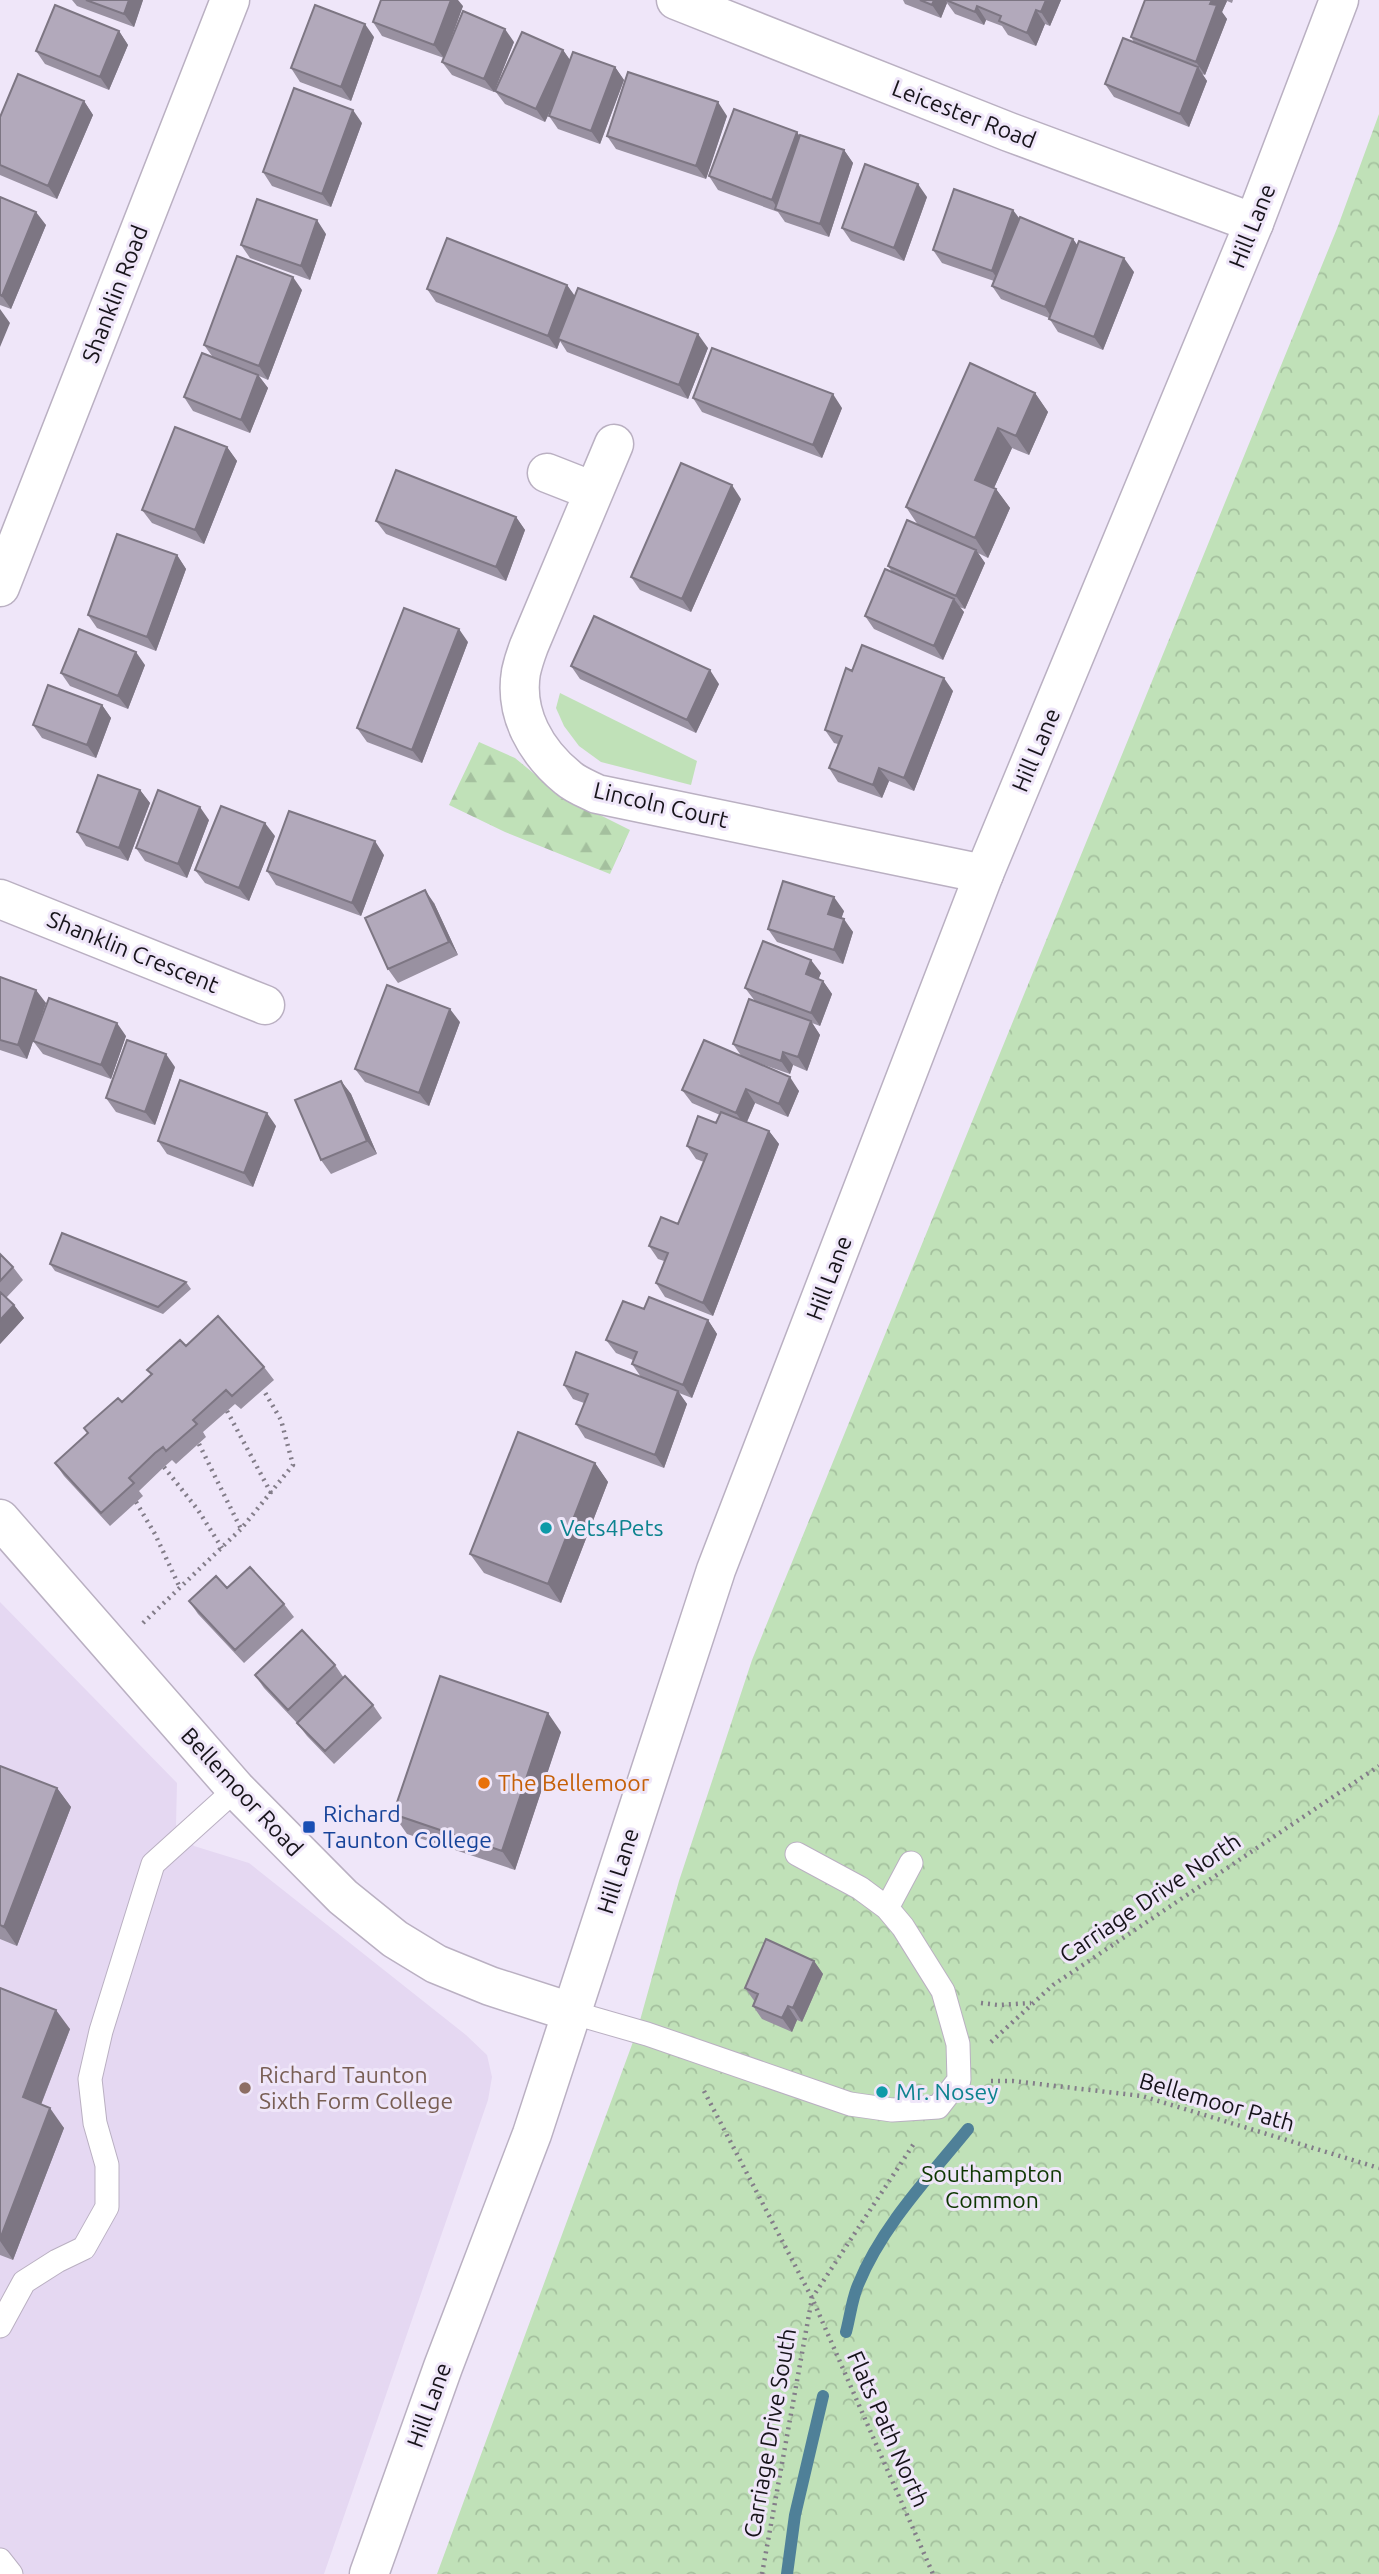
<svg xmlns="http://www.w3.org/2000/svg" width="1379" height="2574" font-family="Ubuntu,sans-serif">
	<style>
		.built { fill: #e5d8f2 }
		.grass { fill: #c0e1b8 }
		.forest { fill: url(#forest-firs) }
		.park { fill: url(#park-crowns) }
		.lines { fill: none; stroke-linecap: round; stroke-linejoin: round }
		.stream { stroke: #4f8098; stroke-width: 12 }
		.lane-casing { stroke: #bab0c2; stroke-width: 25 }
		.street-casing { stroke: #bab0c2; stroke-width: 41 }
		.secondary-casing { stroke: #bab0c2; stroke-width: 41 }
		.path { stroke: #837d89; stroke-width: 4.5; stroke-dasharray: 2 5; stroke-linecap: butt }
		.lane { stroke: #fff; stroke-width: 23 }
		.street { stroke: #fff; stroke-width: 38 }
		.secondary { stroke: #fff; stroke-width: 38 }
		.wall { fill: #9991a1 }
		.shaded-wall { fill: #7d7683 }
		.building { fill: #b2a9bb; stroke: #7d7683; stroke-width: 2 }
		.culture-dot { fill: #0f9aa8; stroke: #efe6f9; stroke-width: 2.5 }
		.food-dot { fill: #e8710a; stroke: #efe6f9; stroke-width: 2.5 }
		.transit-dot { fill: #1a4fb4; stroke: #efe6f9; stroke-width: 2.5 }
		.education-dot { fill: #8d6e63; stroke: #efe6f9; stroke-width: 2.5 }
		.labels { text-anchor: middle; stroke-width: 6; stroke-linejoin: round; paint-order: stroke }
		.street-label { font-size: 23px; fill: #17141a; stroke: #efe6f9 }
		.culture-label { font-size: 23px; fill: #0d838f; stroke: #efe6f9; text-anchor: start }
		.food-label { font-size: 23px; fill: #c56008; stroke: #efe6f9; text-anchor: start }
		.transit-label { font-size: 23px; fill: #164399; stroke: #efe6f9; text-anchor: start }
		.education-label { font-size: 23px; fill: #785e54; stroke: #efe6f9; text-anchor: start }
		.park-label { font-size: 23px; fill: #0e3702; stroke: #efe6f9 }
	</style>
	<defs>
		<pattern id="forest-firs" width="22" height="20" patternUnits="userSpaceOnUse" patternTransform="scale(1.75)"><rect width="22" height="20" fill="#c0e1b8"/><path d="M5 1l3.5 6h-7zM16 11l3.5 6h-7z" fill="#a4c09e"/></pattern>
		<pattern id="park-crowns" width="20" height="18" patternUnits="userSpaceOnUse" patternTransform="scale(1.75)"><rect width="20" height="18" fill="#c0e1b8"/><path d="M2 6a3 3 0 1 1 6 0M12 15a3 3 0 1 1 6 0" fill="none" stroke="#a4c09e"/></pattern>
	</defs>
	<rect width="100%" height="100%" fill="#efe6f9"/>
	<path class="built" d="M0 1602 177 1783 176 1825 194 1846 249 1863 466 2035 487 2055 492 2077 488 2100 324 2574H0Z"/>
	<path class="grass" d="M560 693 697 761 691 785 601 762 579 746 564 726 556 708Z"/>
	<path class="forest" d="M479 742 515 758 560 795 630 830 610 874 505 832 449 805Z"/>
	<path class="park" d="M1379 114V2574H437L637 2031 679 1881 752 1660 1338 226Z"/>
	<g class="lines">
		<path class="stream" d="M846 2332C850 2317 852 2299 858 2285 882 2226 929 2177 968 2129
			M787 2574 795 2515 823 2396"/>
		<g class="lane-casing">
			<path id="lane" d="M887 1908 911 1863
				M574 2013 647 2034 850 2104 892 2110 938 2107 959 2080 958 2044 943 1991 903 1927 887 1908 860 1888 797 1854
				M0 2326 24 2282 57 2261 84 2248 107 2207V2165L95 2123 90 2079 101 2031 153 1864 236 1789
				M0 2560 11 2574"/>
		</g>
		<g class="street-casing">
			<path id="street" d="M676 0 1009 132 1254 223
				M614 444 529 646C526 654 523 663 521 672 514 714 536 752 568 778 576 785 587 789 597 794L984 874
				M547 473 593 491
				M0 587 230 0
				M0 899 265 1005
				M0 1519 236 1789 343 1897 395 1939 436 1964 490 1986 574 2013"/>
		</g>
		<g class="secondary-casing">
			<path id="secondary" d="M369 2574 443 2367 532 2134 716 1570 984 874 1254 223 1339 0"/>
		</g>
		<path class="path" d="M227 1411 271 1493
			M199 1444 241 1529
			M164 1467 198 1510 222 1548
			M136 1502 155 1534 180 1588
			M143 1623 241 1529 293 1465 281 1420 263 1389
			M981 2003 998 2005 1031 2003
			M991 2042 1053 1985 1379 1766
			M991 2081H1013L1142 2096 1379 2168
			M704 2091 812 2298 933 2574
			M762 2574 812 2298 915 2142"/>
		<use href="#lane" class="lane"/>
		<use href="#street" class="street"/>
		<use href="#secondary" class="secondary"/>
	</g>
	<path class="wall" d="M72 0H143L134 27 77 6Z
		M903 0H1061L1050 26 1045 24 1036 46 1008 35 1002 26 986 20 984 25 955 14 947 3 941 18 905 4Z
		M1145 0H1233L1232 3 1227 1 1222 12 1227 19 1205 75 1202 74 1207 81 1189 127 1114 97 1105 84 1134 42 1131 37Z
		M463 6 444 57 514 42 494 92 452 75 442 62 444 58 382 36 373 22Z
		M119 31 128 45 109 90 45 64 36 51Z
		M374 37 351 101 300 82 291 68Z
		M563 50 570 60 615 67 624 80 600 144 558 129 549 116 553 105 545 122 505 104 495 91Z
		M84 101 93 115 57 199 0 175V117Z
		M727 116 706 179 616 149 607 136Z
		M362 123 331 207 272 186 263 172Z
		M797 132 799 136 844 150 853 163 829 237 785 222 778 212 718 190 709 176Z
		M0 197 46 225 11 309 0 305Z
		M927 197 904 261 851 241 842 228Z
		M1019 218 1073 239 1077 245 1134 272 1103 350 1058 332 1049 318 1001 299 992 286 994 281 942 263 933 250Z
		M326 234 310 280 250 258 241 245Z
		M567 285 575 296 708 348 688 399 567 352 560 341 557 349 436 302 427 289Z
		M302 290 268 380 259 376 268 388 250 433 193 411 184 397 212 356 204 345Z
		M1035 393 1048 412 1029 455 1012 448 994 488 996 489 1010 508 988 558 978 553 985 563 965 609 959 607 964 612 943 660 874 629 865 616 892 572 888 566 918 525 906 507Z
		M693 398 842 408 822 458 702 412Z
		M227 447 237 461 204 544 152 523 142 510Z
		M741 499 691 612 640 590 631 577Z
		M516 517 525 530 506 581 386 534 376 521Z
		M177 555 186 569 156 651 97 628 88 615Z
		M468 642 422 763 367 742 357 728Z
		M145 665 128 709 70 686 61 673Z
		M571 666 719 684 696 733 580 679Z
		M852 671 953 691 914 791 889 781 882 798 838 782 829 768 838 744 834 743 825 730Z
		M102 705 111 718 96 758 42 738 33 725Z
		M140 790 150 803 128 861 86 846 77 832Z
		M209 820 187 878 145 861 136 848Z
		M275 836 249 901 205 883 195 870Z
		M384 855 361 916 276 885 267 871Z
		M434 903 458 955 398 983 388 969Z
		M844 911 841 918 853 932 843 964 777 942 768 929Z
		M821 973 818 979 823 981 832 994 820 1026 812 1023 820 1035 807 1071 793 1065 790 1074 747 1059 799 1091 788 1117 755 1103 747 1122 769 1131 779 1144 713 1316 665 1297 656 1283 664 1261 658 1259 649 1246 678 1224 704 1162 696 1159 687 1146 716 1123 720 1115 692 1103 682 1090 742 1057 733 1044 755 1001 745 988Z
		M0 977 46 1003 27 1059 0 1050Z
		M460 1022 429 1106 365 1082 355 1069Z
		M126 1036 111 1079 43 1054 33 1041Z
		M175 1067 155 1125 116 1112 106 1098Z
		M341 1081 351 1094 377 1154 331 1174 321 1160Z
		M276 1126 253 1187 167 1154 158 1141Z
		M0 1254 13 1267 23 1280 6 1298 14 1305 24 1318 0 1344Z
		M50 1264 186 1282 191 1289 163 1314 55 1271Z
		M644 1309 708 1320 717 1334 692 1398 679 1393 687 1404 664 1468 585 1438 576 1424 584 1403 573 1399 564 1385 641 1377 632 1364 633 1360 616 1353 606 1340Z
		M186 1346 264 1367 274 1380 241 1409 235 1404 203 1432 206 1437 176 1464 172 1460 164 1467 139 1491 143 1496 110 1526 64 1476 55 1463 151 1375 147 1370Z
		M595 1463 608 1482 561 1603 484 1573 470 1554Z
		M227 1588 284 1604 294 1617 244 1663 198 1614 189 1601Z
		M335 1665 344 1678 373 1705 382 1718 334 1764 307 1736 297 1723 264 1688 255 1675Z
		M561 1732 515 1870 407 1834 393 1814Z
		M0 1766 57 1788 71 1807 17 1946 0 1939Z
		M814 1961 823 1974 802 2022 797 2020 792 2032 762 2019 753 2006 755 2002 745 1988Z
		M0 1988 70 2029 41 2105 64 2128 13 2260 0 2255Z"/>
	<path class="shaded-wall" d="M129 0H143L134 27 124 14Z
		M451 0H458L463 6 444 58 434 45Z
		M934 0H948L946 1 947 3 941 18 932 5Z
		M1046 0H1061L1050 26 1041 12Z
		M1212 0H1226L1227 1 1222 12 1227 19 1205 75 1196 62Z
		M977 6 986 20 984 25 975 12Z
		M1036 10 1045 24 1036 46 1027 33Z
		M365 24 374 37 351 101 341 87Z
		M505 29 514 42 494 92 484 79Z
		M119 31 128 45 109 90 100 77Z
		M563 50 572 63 545 122 536 109Z
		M615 67 624 80 600 144 591 131Z
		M1198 67 1207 81 1189 127 1180 114Z
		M84 101 93 115 57 199 48 186Z
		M718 102 727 116 706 179 696 166Z
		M353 110 362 123 331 207 322 194Z
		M797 132 806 146 779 210 772 200Z
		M844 150 853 163 829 237 820 224Z
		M918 184 927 197 904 261 894 248Z
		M1013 210 1023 223 1001 284 992 271Z
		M36 212 46 225 11 309 2 296Z
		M317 220 326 234 310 280 301 266Z
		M1073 239 1082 252 1054 321 1045 307Z
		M1124 258 1134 272 1103 350 1094 337Z
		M293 277 302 290 268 380 259 366Z
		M567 285 576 298 558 339 560 341 557 349 548 336Z
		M0 309 10 323 0 347Z
		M698 334 708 348 688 399 679 385Z
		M258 375 268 388 250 433 241 420Z
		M1035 393 1048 412 1029 455 1016 436Z
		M833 394 842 408 822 458 813 445Z
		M998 428 1012 448 989 499 975 480Z
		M227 447 237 461 204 544 195 530Z
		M732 485 741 499 691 612 682 599Z
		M996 489 1010 508 988 558 975 538Z
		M516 517 525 530 506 581 496 567Z
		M976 550 985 563 965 609 956 596Z
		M177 555 186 569 156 651 147 637Z
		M954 599 964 612 943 660 934 646Z
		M459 629 468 642 422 763 412 750Z
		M136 652 145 665 128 709 118 696Z
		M710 670 719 684 696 733 687 720Z
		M944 678 953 691 914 791 904 778Z
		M102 705 111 718 96 758 87 745Z
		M879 768 889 781 882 798 873 785Z
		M140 790 150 803 128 861 119 848Z
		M200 807 209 820 187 878 178 864Z
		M265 823 275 836 249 901 239 888Z
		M375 841 384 855 361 916 352 903Z
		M425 890 434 903 458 955 449 942Z
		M834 897 844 911 838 928 828 914Z
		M844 919 853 932 843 964 834 950Z
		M811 960 821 973 815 988 806 974Z
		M823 981 832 994 820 1026 811 1013Z
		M36 990 46 1003 27 1059 18 1045Z
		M450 1009 460 1022 429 1106 419 1093Z
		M811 1021 820 1035 807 1071 798 1057Z
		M117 1023 126 1036 111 1079 101 1065Z
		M783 1052 793 1065 790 1074 781 1061Z
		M166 1054 175 1067 155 1125 145 1112Z
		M790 1077 799 1091 788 1117 779 1104Z
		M341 1081 351 1094 377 1154 367 1141Z
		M746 1089 755 1103 745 1126 736 1113Z
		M267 1113 276 1126 253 1187 244 1173Z
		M769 1131 779 1144 713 1316 703 1303Z
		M14 1305 24 1318 0 1344V1320Z
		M708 1320 717 1334 692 1398 683 1385Z
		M678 1391 687 1404 664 1468 655 1455Z
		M595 1463 608 1482 561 1603 548 1584Z
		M548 1713 561 1732 515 1870 502 1851Z
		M57 1788 71 1807 17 1946 4 1927Z
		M814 1961 823 1974 802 2022 793 2008Z
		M788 2006 797 2020 792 2032 782 2018Z
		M56 2010 70 2029 36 2117 23 2097Z
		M50 2108 64 2128 13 2260 0 2241V2239Z"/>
	<path class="building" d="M86 0H129L124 14Z
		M381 0H451L434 45 373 22Z
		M920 0H934L932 5Z
		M946 0H1046L1041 12 1036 10 1027 33 999 21 1001 16 977 6 975 12Z
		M1145 0H1212L1210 4 1217 5 1196 62 1131 37Z
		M55 5 119 31 100 77 36 51Z
		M315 5 365 24 341 87 291 68Z
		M463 11 505 29 484 79 442 62Z
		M522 32 563 50 536 109 495 91Z
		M1123 38 1198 67 1180 114 1105 84Z
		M573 52 615 67 591 131 549 116Z
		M628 72 718 102 696 166 607 136Z
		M18 74 84 101 48 186 0 165V117Z
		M294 88 353 110 322 194 263 172Z
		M734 109 797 132 772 200 709 176Z
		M800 135 844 150 820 224 775 209Z
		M865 164 918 184 894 248 842 228Z
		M954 189 1013 210 992 271 933 250Z
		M0 197 36 212 2 296 0 295Z
		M257 199 317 220 301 266 241 245Z
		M1020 217 1073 239 1045 307 992 286Z
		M447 238 567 285 548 336 427 289Z
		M1079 241 1124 258 1094 337 1049 319Z
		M237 256 293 277 259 366 204 345Z
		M578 288 698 334 679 385 558 339Z
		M712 348 833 394 813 445 693 398Z
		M202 353 258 375 241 420 184 397Z
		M970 363 1035 393 1016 436 998 428 975 480 996 489 975 538 906 507Z
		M175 427 227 447 195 530 142 510Z
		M681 463 732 485 682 599 631 577Z
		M396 470 516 517 496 567 376 521Z
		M907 520 976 550 956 596 888 566Z
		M117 534 177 555 147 637 88 615Z
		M885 569 954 599 934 646 865 616Z
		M404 608 459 629 412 750 357 728Z
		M594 616 710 670 687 720 571 666Z
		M79 629 136 652 118 696 61 673Z
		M862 645 944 678 904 778 879 768 873 785 829 768 842 736 825 730 846 668 852 671Z
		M48 685 102 705 87 745 33 725Z
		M98 775 140 790 119 848 77 832Z
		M158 790 200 807 178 864 136 848Z
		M221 806 265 823 239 888 195 870Z
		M289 811 375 841 352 903 267 871Z
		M783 881 834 897 828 914 844 919 834 950 768 929Z
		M425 890 449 942 388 969 365 918Z
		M763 941 811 960 806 974 823 981 811 1013 745 988Z
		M0 977 36 990 18 1045 0 1040Z
		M387 985 450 1009 419 1093 355 1069Z
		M49 998 117 1023 101 1065 33 1041Z
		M749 999 811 1021 798 1057 783 1052 781 1061 733 1044Z
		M127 1040 166 1054 145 1112 106 1098Z
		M704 1040 790 1077 779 1104 746 1089 736 1113 682 1090Z
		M180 1080 267 1113 244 1173 158 1141Z
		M341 1081 367 1141 321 1160 295 1100Z
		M721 1112 769 1131 703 1303 656 1283 668 1253 649 1246 661 1217 678 1224 707 1154 687 1146 698 1116 716 1123Z
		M62 1233 186 1282 158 1307 50 1264Z
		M0 1254 13 1267 0 1281Z
		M0 1292 14 1305 0 1320Z
		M649 1297 708 1320 683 1385 632 1364 637 1352 606 1340 623 1301 644 1309Z
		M218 1316 264 1367 232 1396 226 1390 193 1420 197 1424 166 1451 163 1447 155 1453 129 1478 134 1483 101 1513 55 1463 88 1433 84 1428 118 1398 122 1402 152 1374 147 1370 180 1340 186 1346Z
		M576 1352 678 1391 655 1455 576 1424 588 1394 564 1385Z
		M518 1432 595 1463 548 1584 470 1554Z
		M250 1567 284 1604 235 1650 189 1601 216 1576 227 1588Z
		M302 1630 335 1665 288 1710 255 1675Z
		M345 1676 373 1705 325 1751 297 1723Z
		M440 1676 548 1713 502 1851 393 1814Z
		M0 1766 57 1788 4 1927 0 1925Z
		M766 1939 814 1961 793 2008 788 2006 782 2018 753 2006 758 1994 745 1988Z
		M0 1988 56 2010 23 2097 50 2108 0 2239Z"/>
	<g class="culture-dot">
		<circle cx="546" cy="1528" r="7"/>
		<circle cx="882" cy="2092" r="7"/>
	</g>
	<circle class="food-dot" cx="484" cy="1783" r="7"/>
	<rect class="transit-dot" x="302" y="1820" width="14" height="14" rx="3.5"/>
	<circle class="education-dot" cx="245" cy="2088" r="7"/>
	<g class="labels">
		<g class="street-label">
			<text transform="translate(964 114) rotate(21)" y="8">Leicester Road</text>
			<text transform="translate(1252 226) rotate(-68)" y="8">Hill Lane</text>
			<text transform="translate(115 294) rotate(-69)" y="8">Shanklin Road</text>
			<text transform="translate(1036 750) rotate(-67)" y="8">Hill Lane</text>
			<text transform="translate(661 805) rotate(13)" y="8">Lincoln Court</text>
			<text transform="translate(133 952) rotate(22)" y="8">Shanklin Crescent</text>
			<text transform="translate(829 1278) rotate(-69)" y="8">Hill Lane</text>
			<text transform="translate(242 1792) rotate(47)" y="8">Bellemoor Road</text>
			<text transform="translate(618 1871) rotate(-72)" y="8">Hill Lane</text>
			<text transform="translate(1150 1898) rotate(-34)" y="8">Carriage Drive North</text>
			<text transform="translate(1217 2102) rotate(16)" y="8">Bellemoor Path</text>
			<text transform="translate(429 2405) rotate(-70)" y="8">Hill Lane</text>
			<text transform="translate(888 2429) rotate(66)" y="8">Flats Path North</text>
			<text transform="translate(770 2433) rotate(-80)" y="8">Carriage Drive South</text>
		</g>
		<g class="culture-label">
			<text x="560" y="1536">Vets4Pets</text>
			<text x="896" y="2100">Mr. Nosey</text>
		</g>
		<g class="food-label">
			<text x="498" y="1791">The Bellemoor</text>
		</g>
		<g class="transit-label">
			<text x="323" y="1822">Richard<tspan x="323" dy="26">Taunton College</tspan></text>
		</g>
		<g class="education-label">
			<text x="259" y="2083">Richard Taunton<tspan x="259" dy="26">Sixth Form College</tspan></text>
		</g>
		<g class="park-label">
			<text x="992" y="2182">Southampton<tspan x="992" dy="26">Common</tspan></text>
		</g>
	</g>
</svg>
